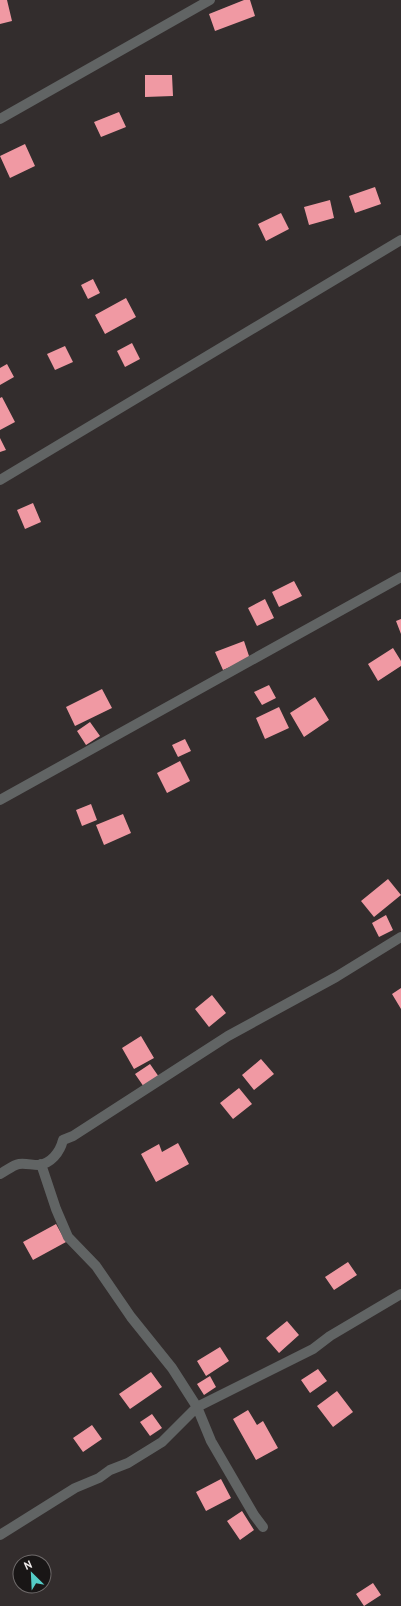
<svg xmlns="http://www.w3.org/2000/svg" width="401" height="1606" font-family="'PT Sans',sans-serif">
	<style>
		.building { fill: #f099a3 }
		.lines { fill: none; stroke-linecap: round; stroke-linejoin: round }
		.street { stroke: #616464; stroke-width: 10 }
	</style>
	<rect width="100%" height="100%" fill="#332d2d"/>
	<path class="building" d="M0 0H7L12 21 0 24Z
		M244 0H250L255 16 215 31 209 14Z
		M145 75H172L173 96 145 97Z
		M119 112 126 127 101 137 94 122Z
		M25 144 35 166 10 178 0 156Z
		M375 187 381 204 355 213 349 196Z
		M330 200 334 218 309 225 304 207Z
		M281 213 289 229 266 241 258 224Z
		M93 279 100 293 88 299 81 285Z
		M126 298 136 317 105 334 95 315Z
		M132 343 140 359 125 367 117 351Z
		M65 346 73 362 55 370 47 354Z
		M7 364 14 377 0 385V368Z
		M2 397 15 422 0 430V398Z
		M0 438 6 450 0 452Z
		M33 503 41 522 25 529 17 510Z
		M294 581 302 596 279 607 272 592Z
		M265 599 274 618 257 626 248 608Z
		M401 619V634L396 621Z
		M244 641 250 659 223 670 215 652Z
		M393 648 401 661V666L378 681 368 664Z
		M269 685 276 698 262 705 254 692Z
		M102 689 112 708 75 726 66 707Z
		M315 697 329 720 304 737 290 713Z
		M279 707 289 728 265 739 256 718Z
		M90 722 100 736 86 745 77 731Z
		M185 739 191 751 178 757 172 745Z
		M180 761 190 781 167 793 157 773Z
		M91 804 97 820 82 826 76 810Z
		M123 814 131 833 104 845 96 825Z
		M388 879 401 895 374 917 361 901Z
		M386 915 393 930 379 937 372 923Z
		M401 988V1009L392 994Z
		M212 995 226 1013 209 1027 195 1009Z
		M141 1036 154 1058 134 1069 122 1048Z
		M261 1059 274 1074 254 1090 242 1075Z
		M150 1064 159 1077 144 1087 135 1074Z
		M239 1088 252 1104 233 1119 220 1103Z
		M178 1143 189 1164 156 1182 141 1154 159 1144 162 1152Z
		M56 1224 66 1242 33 1260 23 1242Z
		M348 1262 357 1275 334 1290 325 1277Z
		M287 1321 299 1335 279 1353 266 1338Z
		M220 1347 229 1361 206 1376 197 1361Z
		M318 1369 327 1381 310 1393 301 1380Z
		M151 1372 162 1387 130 1409 119 1394Z
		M210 1376 216 1387 204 1395 197 1384Z
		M337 1391 353 1412 333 1427 317 1406Z
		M248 1410 257 1425 263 1421 278 1448 256 1460 233 1419Z
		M152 1414 162 1428 150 1436 140 1422Z
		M92 1425 102 1439 83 1452 73 1438Z
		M221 1479 231 1498 206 1511 196 1492Z
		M242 1511 254 1530 240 1540 227 1521Z
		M373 1583 381 1595 364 1606 356 1594Z"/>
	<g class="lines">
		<path class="street" d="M0 119 210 0
			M0 480 401 240
			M0 800 401 577
			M41 1164 56 1209 68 1237 96 1266 131 1317 172 1368 197 1407 211 1441 254 1515 263 1527
			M0 1174C6 1171 13 1165 19 1164 25 1163 32 1165 38 1165 51 1164 60 1152 63 1140L73 1136 228 1036 336 977 401 937
			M0 1535 75 1488 99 1478 110 1470 128 1463 162 1442 197 1407 313 1349 330 1336 401 1294"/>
	</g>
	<g transform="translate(32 1574) rotate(336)"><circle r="19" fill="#191616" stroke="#6f6b6b"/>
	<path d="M0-3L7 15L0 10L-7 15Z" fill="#54cdc7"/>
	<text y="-6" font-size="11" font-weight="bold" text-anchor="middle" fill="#efebeb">N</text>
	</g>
</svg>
